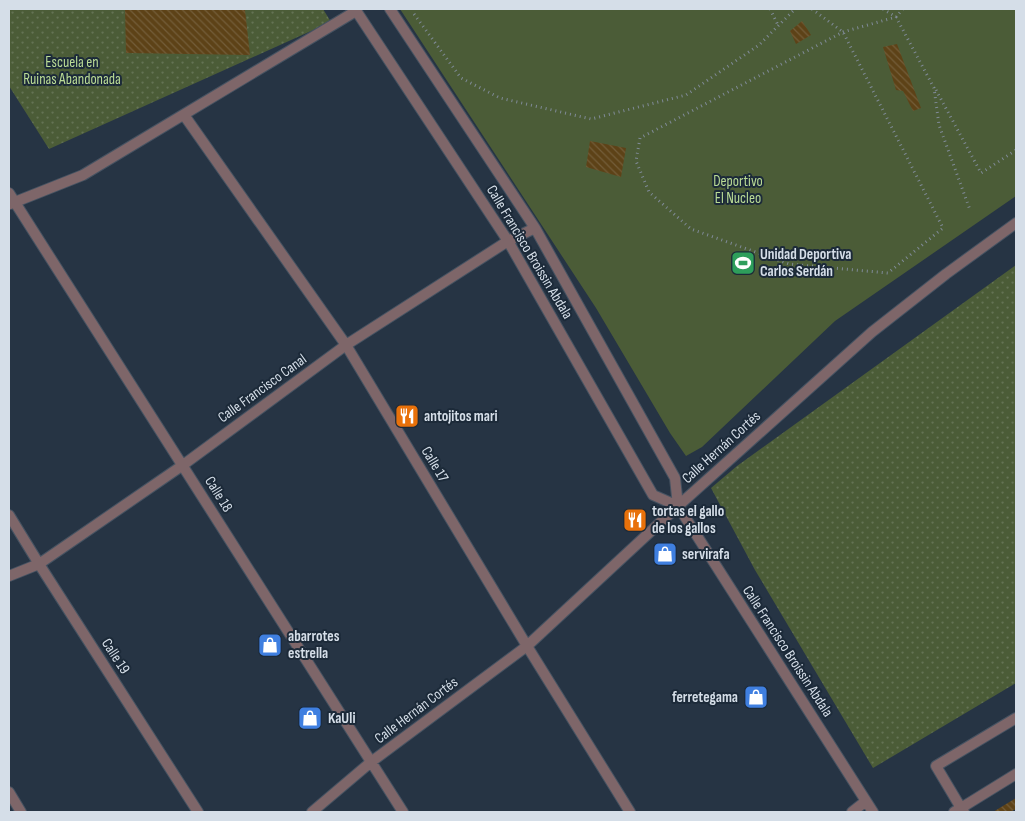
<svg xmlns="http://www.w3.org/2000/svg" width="1025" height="821" font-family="'Sofia Sans Condensed',sans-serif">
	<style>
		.park { fill: url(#park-dots) }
		.pitch { fill: #4b5c37 }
		.building { fill: url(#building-back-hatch) }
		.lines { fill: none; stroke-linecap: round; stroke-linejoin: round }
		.service-casing { stroke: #465362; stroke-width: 12 }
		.minor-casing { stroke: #465362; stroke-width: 12 }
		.path { stroke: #808b98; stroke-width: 3; stroke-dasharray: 1 4; stroke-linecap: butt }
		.service { stroke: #7e6669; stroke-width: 10 }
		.minor { stroke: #7e6669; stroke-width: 10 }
		.labels { text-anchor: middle; stroke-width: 4; stroke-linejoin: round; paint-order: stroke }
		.park-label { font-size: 15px; fill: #badb95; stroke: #1c2a39 }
		.street-label { font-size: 15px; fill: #d5dee8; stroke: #1c2a39 }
		.poi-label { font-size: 15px; font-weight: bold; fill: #d5dee8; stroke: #1c2a39; text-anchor: start }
	</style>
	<defs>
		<pattern id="park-dots" width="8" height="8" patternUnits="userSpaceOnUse" patternTransform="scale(1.25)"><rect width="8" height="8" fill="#4b5c37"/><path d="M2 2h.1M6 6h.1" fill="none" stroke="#647354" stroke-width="1.8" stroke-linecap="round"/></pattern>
		<pattern id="building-back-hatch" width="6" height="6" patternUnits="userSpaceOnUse" patternTransform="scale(1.25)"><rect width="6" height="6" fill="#5d4217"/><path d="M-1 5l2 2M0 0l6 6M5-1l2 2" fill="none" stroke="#735d39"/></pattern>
	</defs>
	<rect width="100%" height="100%" fill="#263444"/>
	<path class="park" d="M9 9H323L331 22 49 149 9 86Z
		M1016 265V683L873 768 755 570 711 488 737 466Z"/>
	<path class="pitch" d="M400 9H1016V196L835 321 702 447 686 456 670 433 596 308Z"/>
	<path class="building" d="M125 9 245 10 250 55 126 53Z
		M802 21 811 35 796 44 790 31Z
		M897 44 921 108 913 111 903 91 896 90 883 47Z
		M590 141 626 148 621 177 586 167Z
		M1016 798V809L1010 812H993Z"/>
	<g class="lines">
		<g class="service-casing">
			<path id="service" d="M954 812 961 808 936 766 1016 718
				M964 812 961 808 1016 774"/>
		</g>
		<g class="minor-casing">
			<path id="minor" d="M355 9 508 241 653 495 678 506
				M390 9 535 228 675 478 678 506 873 812
				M184 115 346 345 527 646 630 812
				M9 193 403 812
				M10 204 83 175 356 11
				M9 515 39 564 198 812
				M9 576 39 564 183 465 346 345 508 241 535 228
				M9 792 21 812
				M312 812 371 762 527 646 678 506 872 332 946 274 1016 223
				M852 812 866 801"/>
		</g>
		<path class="path" d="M770 9 778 25
			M812 9 843 32 943 228 888 273 789 264 691 229 649 192 636 161 640 138 843 32 896 17 903 9
			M883 9 896 17 934 88 939 125 970 210
			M414 14 461 78 500 98 591 119 686 95 759 45 795 9
			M936 90 981 173 1016 150"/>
		<use href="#service" class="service"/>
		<use href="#minor" class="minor"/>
	</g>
	<defs>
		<g id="stadium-square" transform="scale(1.25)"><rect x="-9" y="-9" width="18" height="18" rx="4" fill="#2e9e5b" stroke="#1c2a39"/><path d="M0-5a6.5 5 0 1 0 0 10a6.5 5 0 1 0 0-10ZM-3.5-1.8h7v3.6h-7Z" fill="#fff"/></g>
		<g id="restaurant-square" transform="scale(1.25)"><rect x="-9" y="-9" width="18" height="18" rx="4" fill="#e8710a" stroke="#1c2a39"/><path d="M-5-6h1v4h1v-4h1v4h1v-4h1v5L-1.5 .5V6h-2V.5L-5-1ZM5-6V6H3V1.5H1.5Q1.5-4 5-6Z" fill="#fff"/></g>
		<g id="shop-square" transform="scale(1.25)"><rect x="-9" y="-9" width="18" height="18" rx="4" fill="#3f7fe0" stroke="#1c2a39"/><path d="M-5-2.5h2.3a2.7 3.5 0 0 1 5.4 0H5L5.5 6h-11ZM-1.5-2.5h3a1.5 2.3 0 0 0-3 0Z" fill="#fff"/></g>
	</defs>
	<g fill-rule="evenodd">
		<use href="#stadium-square" x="743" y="263"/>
		<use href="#restaurant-square" x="407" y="416"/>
		<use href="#restaurant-square" x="635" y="520"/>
		<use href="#shop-square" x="665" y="554"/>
		<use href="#shop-square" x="270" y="645"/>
		<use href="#shop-square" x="756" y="697"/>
		<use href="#shop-square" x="310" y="718"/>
	</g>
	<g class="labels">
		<g class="park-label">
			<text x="72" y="67">Escuela en<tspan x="72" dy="17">Ruinas Abandonada</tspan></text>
			<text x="738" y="186">Deportivo<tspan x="738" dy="17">El Nucleo</tspan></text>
		</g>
		<g class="street-label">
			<text transform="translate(530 252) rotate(59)" y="5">Calle Francisco Broissin Abdala</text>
			<text transform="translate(262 388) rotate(-36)" y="5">Calle Francisco Canal</text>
			<text transform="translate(721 447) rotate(-42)" y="5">Calle Hernán Cortés</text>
			<text transform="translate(435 464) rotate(59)" y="5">Calle 17</text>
			<text transform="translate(219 494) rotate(58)" y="5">Calle 18</text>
			<text transform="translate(788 651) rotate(57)" y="5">Calle Francisco Broissin Abdala</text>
			<text transform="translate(116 656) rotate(57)" y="5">Calle 19</text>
			<text transform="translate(416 710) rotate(-37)" y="5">Calle Hernán Cortés</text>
		</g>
		<g class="poi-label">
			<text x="760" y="259">Unidad Deportiva<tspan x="760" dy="17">Carlos Serdán</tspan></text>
			<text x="424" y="421">antojitos mari</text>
			<text x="652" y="516">tortas el gallo<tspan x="652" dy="17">de los gallos</tspan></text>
			<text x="682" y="559">servirafa</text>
			<text x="288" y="641">abarrotes<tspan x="288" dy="17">estrella</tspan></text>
			<text x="738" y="702" text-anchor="end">ferretegama</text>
			<text x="328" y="723">KaUli</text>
		</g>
	</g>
	<rect width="1025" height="821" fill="none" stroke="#d5dee8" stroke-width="20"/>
</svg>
